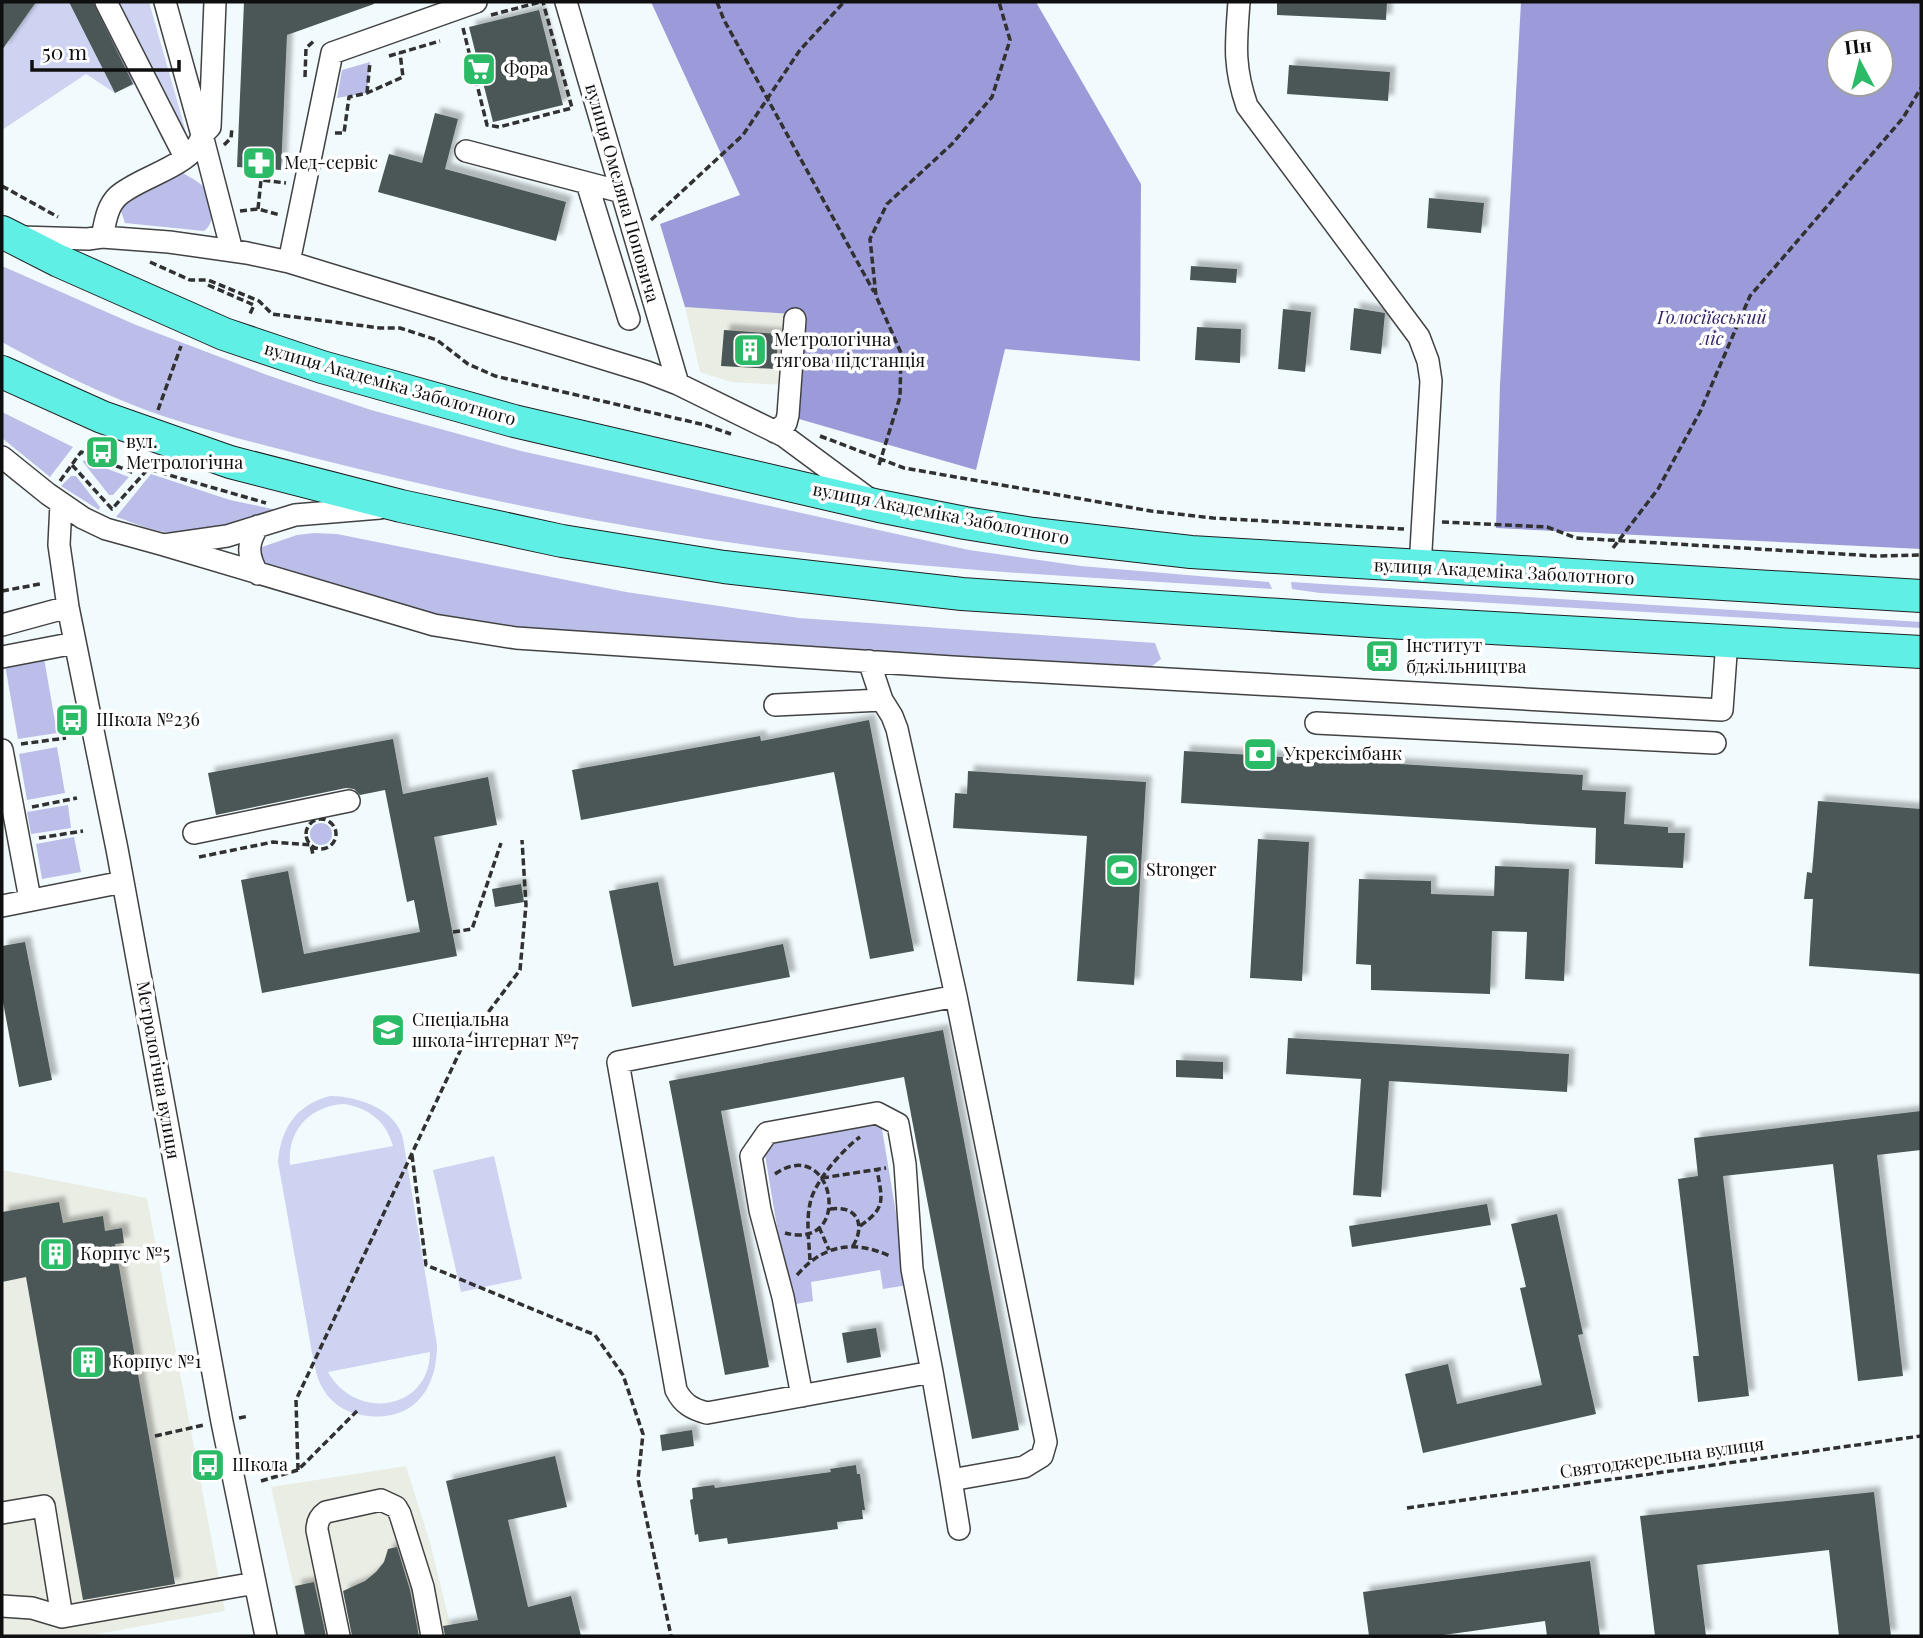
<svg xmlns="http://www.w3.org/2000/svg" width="1923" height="1638" font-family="'Playfair Display',serif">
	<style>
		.industrial { fill: #eaede4 }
		.green { fill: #bbbee8 }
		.forest { fill: #9c9bd9; fill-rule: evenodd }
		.pitch { fill: #cdd3f0; fill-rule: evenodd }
		.building { fill: #4b5756; filter: url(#shadow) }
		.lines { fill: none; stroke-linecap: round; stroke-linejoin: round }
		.minor-casing { stroke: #424242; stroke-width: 24 }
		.highway-casing { stroke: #202020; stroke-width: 34 }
		.path { stroke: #313131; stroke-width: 3.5; stroke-dasharray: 7 3.5; stroke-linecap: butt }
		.minor { stroke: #fff; stroke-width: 21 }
		.highway { stroke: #5fefe4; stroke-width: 32 }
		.labels { text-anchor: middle; stroke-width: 7; stroke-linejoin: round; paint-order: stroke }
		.poi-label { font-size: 18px; fill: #0f0f0f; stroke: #fff; text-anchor: start }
		.street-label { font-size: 18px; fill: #0f0f0f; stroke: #fff }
		.park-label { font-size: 18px; font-style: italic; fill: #322165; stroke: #fff }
	</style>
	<defs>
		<filter id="shadow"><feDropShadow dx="6" dy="-6" stdDeviation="2" flood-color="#0004"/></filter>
	</defs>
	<rect width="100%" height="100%" fill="#f1fbfe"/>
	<path class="industrial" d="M685 307 807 315 801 386 731 382 700 372Z
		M2 1170 147 1198 225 1611 86 1636H2Z
		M406 1466 431 1546 453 1636H305L271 1487Z"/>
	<path class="green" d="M370 62 367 93 337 98 342 70Z
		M183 173C191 178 201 182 206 190 213 204 216 222 204 231L125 223 121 211 124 203 170 175Z
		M2 266 136 325 267 375 371 410 521 451 969 550 1081 566 1269 582 1272 589C1137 580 1001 574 867 560 700 542 534 512 371 472 303 455 235 439 169 418 114 400 52 370 2 342Z
		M2 412 73 447 50 477 2 438Z
		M84 460 129 477 113 495H109L83 462Z
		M151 474 230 500 277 510C245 521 209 537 174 533 154 532 135 523 116 517Z
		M71 476H76L100 507 99 510 61 486Z
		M314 533 337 534 626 592 799 618 1155 643 1161 659 1147 670 522 631 420 611 270 568 262 561 259 548 297 535Z
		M1291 582 1921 622V628L1320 593 1292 589Z
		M44 658 57 733 18 739 5 665Z
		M57 747 65 793 27 800 19 754Z
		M68 805 71 828 31 834 27 812Z
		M310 834a11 11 0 1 1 22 0a11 11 0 1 1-22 0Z
		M74 837 81 872 42 879 36 844Z
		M881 1123 908 1285 883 1289 880 1270 811 1282 813 1301 790 1305 763 1143Z"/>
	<path class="forest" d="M651 2H1036L1141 184 1140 361 1005 349 976 470 799 419 807 315 685 307 660 224 740 195Z
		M1521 2H1921V549L1496 528 1500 385ZM1839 42H1881V84H1839Z"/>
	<path class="pitch" d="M2 2H149L186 132 162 140 137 83 115 93 86 74 2 130Z
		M330 1096C357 1096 397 1109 403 1139L437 1345C437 1388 415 1421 368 1416 349 1414 333 1406 323 1389 316 1378 315 1365 312 1353L278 1162C281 1128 296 1105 330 1096ZM344 1104C369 1108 386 1121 393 1146L290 1165C287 1130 310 1106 344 1104ZM430 1352C430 1410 356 1422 328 1372Z
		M494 1156 522 1279 461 1292 433 1170Z"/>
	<path class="building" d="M2 2H36L2 50Z
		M69 2H93L133 84 115 93Z
		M244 2H373L374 4 287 35 281 170 237 167Z
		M1277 2H1387L1386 20 1277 15Z
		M539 10 563 105 493 122 469 27Z
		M1289 65 1390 72 1388 101 1287 94Z
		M435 113 458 119 445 169 566 202 556 241 378 192 389 154 422 163Z
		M1429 198 1484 203 1481 233 1427 228Z
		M1191 266 1237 269 1236 283 1190 280Z
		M1354 308 1385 313 1381 354 1350 350Z
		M1283 309 1311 312 1305 372 1278 369Z
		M1197 327 1241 329 1240 363 1195 360Z
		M724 330 778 334 776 369 721 366Z
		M869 720 914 951 870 959 834 772 581 820 572 770 760 736 761 741Z
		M393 739 403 794 488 777 497 825 434 837 457 956 262 993 241 880 288 871 304 954 420 932 414 900 407 902 385 790 360 795 354 789 346 788 216 815 208 773Z
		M1184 751 1583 775 1582 790 1626 792 1624 824 1668 827V833H1685L1683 868 1595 864 1596 828 1181 803Z
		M968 771 1146 782 1134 985 1077 981 1087 836 953 828 955 793 967 794Z
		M1818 801 1921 809V974L1809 966 1813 899H1804L1807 872 1812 873Z
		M1258 839 1309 842 1302 981 1250 978Z
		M1495 866 1569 869 1564 981 1525 979 1527 932 1492 931 1490 994 1371 990V965L1356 964 1359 879 1431 881V894L1494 896Z
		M658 882 674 966 783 944 790 977 632 1007 609 891Z
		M521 884 524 902 495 907 492 889Z
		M25 942 52 1080 19 1087 2 997V946Z
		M943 1030 1019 1430 972 1439 904 1077 721 1111 769 1367 725 1375 669 1081Z
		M1288 1038 1569 1054 1567 1092 1389 1081 1381 1197 1353 1195 1361 1079 1286 1074Z
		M1176 1060 1223 1062V1079L1176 1077Z
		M1921 1111V1150L1877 1155 1903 1376 1858 1381 1833 1164 1723 1176 1749 1396 1698 1402 1693 1356H1699L1678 1179 1698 1176 1694 1138Z
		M59 1202 63 1223 103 1216 105 1231 122 1228 124 1243 115 1244 175 1584 83 1600 26 1277 2 1282V1212Z
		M1487 1204 1491 1225 1352 1247 1349 1226Z
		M1557 1214 1583 1334 1578 1335 1596 1414 1423 1453 1405 1374 1448 1364 1457 1404 1542 1385 1520 1288 1526 1287 1511 1224Z
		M876 1328 881 1357 847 1363 842 1333Z
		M692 1430 694 1446 662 1451 660 1435Z
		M555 1456 567 1507 508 1520 528 1607 571 1596 581 1636H445L443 1626 478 1620 446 1481Z
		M856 1465 857 1474H860L865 1510H862L863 1519 837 1522 838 1529 728 1544 727 1538 699 1542 698 1534 695 1535 690 1500 693 1499 692 1488 714 1485 715 1488 831 1472 830 1469Z
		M1874 1492 1891 1636H1839L1829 1550 1697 1565 1706 1636H1655L1640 1516Z
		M397 1547 410 1590 419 1636H352L343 1591 365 1581 376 1572 384 1562 388 1549Z
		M1590 1561 1600 1636H1547L1545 1621 1436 1636H1369L1363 1592Z
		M314 1582 326 1636H305L295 1586Z"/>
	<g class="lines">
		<g class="minor-casing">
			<path id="minor" d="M106 2 185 157
				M215 2 210 127 202 135 232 251
				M566 2 678 384
				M1239 2C1236 43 1233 66 1247 106L1419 337 1428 361 1431 381 1420 567
				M466 151 622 192
				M587 183 629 319
				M20 237 88 239 102 237 169 242 247 253 289 262 647 372 678 384 784 436 869 499
				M102 237C105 223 107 206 118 196 140 176 195 166 202 135L165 2
				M289 262 332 53 476 2
				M775 432 786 423 788 415 795 319
				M2 457 48 494 83 518 106 529 164 545 227 536 295 515 380 508
				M61 503 59 545 68 607 117 849 222 1422 266 1636
				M164 545 434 625 516 638 952 667 1722 710 1727 640
				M258 574C247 555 247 544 258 526
				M2 625 68 607
				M2 657 75 643
				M869 661 882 700 892 716 897 729 956 996
				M775 705 882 700
				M1316 723 1715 743
				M2 750 30 899
				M194 833 349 801
				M2 906 123 882
				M956 996 1046 1442 1042 1456 1024 1467 951 1480 932 1372 707 1413C692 1409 683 1404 676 1390L618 1062Z
				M802 1396 783 1297 760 1210 751 1156 767 1133 877 1113 898 1124 905 1164 912 1269 932 1372
				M951 1480 959 1529
				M2 1513 44 1506 62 1617
				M2 1606 32 1608 62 1617 255 1583
				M339 1636 317 1530C317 1522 319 1517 326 1512L381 1500 396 1507 400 1514 423 1587 432 1636"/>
		</g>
		<g class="highway-casing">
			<path id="highway" d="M2 232 59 261 224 334 322 367 514 421 879 506 965 523 1033 534 1191 552 1921 596
				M2 372 102 417 230 462 401 506 562 541 724 567 962 594 1386 622 1921 652"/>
		</g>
		<path class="path" d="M717 2 724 20 874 292
			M491 15 540 2
			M463 28 487 125 499 127 572 108 543 2
			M389 56 440 41
			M305 77 306 48 315 40
			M367 93 370 62
			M335 133H344L349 97 367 93 403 77 400 53
			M224 145 231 138 232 128
			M2 186 58 217
			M258 209 261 180 286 183
			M240 211 258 209 280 215
			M651 220 743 135 800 50 844 2
			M150 262 190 280H208L259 301 272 314 380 328H400L437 340 468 364 495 376 705 425 731 434
			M208 285 254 305 250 314
			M158 410 181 346
			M820 436 904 468 1151 511 1213 518 1404 529
			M72 465 112 509 148 469 266 503
			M879 465 900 397 901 353 876 296 870 239 887 204 952 144 992 97 1010 40 999 2
			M60 481 81 452 134 473
			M1442 522 1547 527 1576 538 1875 556 1921 555
			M1613 548 1658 489 1700 412 1750 296 1903 118 1921 88
			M2 591 40 584
			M21 744 66 738
			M32 807 77 798
			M306 834a15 15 0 1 1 30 0a15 15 0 1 1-30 0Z
			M39 838 83 831
			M199 857 273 842 311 845 313 855
			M453 932 472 929 501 843
			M412 1155 426 1265 595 1335 623 1375 643 1434 638 1479 671 1636
			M775 1174C834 1133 855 1252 785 1233
			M822 1178 886 1168
			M830 1209C857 1205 866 1224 853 1246
			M860 1226C887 1207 882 1200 877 1169
			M819 1227 829 1250
			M810 1260C809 1242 806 1221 810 1204 813 1183 843 1149 860 1137
			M797 1275C824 1244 854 1240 890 1256
			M239 1418 249 1416
			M155 1436 204 1425
			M298 1470 296 1400 462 1047 520 970 526 905 522 840
			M261 1481 298 1470 357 1411
			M1407 1508 1921 1436"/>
		<use href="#minor" class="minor"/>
		<use href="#highway" class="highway"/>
	</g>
	<defs>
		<g id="supermarket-square" transform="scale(1.75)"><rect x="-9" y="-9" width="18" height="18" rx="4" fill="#2bbb67" stroke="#fff"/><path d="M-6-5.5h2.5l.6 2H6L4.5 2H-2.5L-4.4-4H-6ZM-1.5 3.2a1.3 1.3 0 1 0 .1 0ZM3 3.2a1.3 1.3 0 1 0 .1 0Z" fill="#fff"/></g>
		<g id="pharmacy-square" transform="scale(1.75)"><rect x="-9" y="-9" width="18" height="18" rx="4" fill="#2bbb67" stroke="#fff"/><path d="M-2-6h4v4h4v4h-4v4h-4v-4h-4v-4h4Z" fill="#fff"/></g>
		<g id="building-square" transform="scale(1.75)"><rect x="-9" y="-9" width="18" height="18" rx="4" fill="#2bbb67" stroke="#fff"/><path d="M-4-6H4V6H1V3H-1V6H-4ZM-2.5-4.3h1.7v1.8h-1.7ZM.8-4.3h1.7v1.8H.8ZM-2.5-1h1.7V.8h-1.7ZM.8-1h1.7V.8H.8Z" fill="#fff"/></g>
		<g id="bus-square" transform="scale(1.75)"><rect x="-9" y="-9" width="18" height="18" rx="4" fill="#2bbb67" stroke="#fff"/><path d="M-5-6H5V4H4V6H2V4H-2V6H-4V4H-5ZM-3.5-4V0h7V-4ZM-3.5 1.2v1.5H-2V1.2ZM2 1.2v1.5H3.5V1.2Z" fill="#fff"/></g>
		<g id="bank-square" transform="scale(1.75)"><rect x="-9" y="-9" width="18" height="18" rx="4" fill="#2bbb67" stroke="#fff"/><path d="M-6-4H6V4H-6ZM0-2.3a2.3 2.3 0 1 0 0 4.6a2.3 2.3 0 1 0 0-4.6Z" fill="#fff"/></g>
		<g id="stadium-square" transform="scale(1.75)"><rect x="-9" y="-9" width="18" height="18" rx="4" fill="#2bbb67" stroke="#fff"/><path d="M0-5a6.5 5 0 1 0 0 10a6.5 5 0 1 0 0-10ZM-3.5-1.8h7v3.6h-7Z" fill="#fff"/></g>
		<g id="school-square" transform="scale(1.75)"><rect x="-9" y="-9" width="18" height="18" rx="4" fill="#2bbb67" stroke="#fff"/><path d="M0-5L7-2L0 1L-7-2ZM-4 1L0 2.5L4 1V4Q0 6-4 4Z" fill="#fff"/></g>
	</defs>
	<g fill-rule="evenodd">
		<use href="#supermarket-square" x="479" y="69"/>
		<use href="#pharmacy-square" x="259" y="163"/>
		<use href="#building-square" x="750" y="350"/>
		<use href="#bus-square" x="102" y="452"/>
		<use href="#bus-square" x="1382" y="656"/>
		<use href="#bus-square" x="72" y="720"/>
		<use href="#bank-square" x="1260" y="754"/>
		<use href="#stadium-square" x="1122" y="870"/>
		<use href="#school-square" x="388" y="1030"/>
		<use href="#building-square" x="56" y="1254"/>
		<use href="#building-square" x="88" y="1362"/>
		<use href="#bus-square" x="208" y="1465"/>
	</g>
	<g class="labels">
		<g class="poi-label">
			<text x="504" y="75">Фора</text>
			<text x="284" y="169">Мед-сервіс</text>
			<text x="774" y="346">Метрологічна<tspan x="774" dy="21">тягова підстанція</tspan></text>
			<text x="126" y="448">вул.<tspan x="126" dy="21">Метрологічна</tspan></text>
			<text x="1406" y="652">Інститут<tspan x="1406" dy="21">бджільництва</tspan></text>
			<text x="96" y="726">Школа №236</text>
			<text x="1284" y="760">Укрексімбанк</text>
			<text x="1146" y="876">Stronger</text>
			<text x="412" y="1026">Спеціальна<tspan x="412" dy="21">школа-інтернат №7</tspan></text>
			<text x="80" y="1260">Корпус №5</text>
			<text x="112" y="1368">Корпус №1</text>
			<text x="232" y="1471">Школа</text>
		</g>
		<g class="street-label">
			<text transform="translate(622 193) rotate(74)" y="6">вулиця Омеляна Поповича</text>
			<text transform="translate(390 384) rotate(16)" y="6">вулиця Академіка Заболотного</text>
			<text transform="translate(941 514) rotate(11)" y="6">вулиця Академіка Заболотного</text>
			<text transform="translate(1504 572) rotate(3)" y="6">вулиця Академіка Заболотного</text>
			<text transform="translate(158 1070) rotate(80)" y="6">Метрологічна вулиця</text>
			<text transform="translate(1662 1458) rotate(-8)" y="6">Святоджерельна вулиця</text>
		</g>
		<g class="park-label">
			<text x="1712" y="324">Голосіївський<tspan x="1712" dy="21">ліс</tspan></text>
		</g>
	</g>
	<rect width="1923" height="1638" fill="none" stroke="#0f0f0f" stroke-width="7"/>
	<g transform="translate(1860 63) rotate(353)"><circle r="33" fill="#ffffff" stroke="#9f9f9f" stroke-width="2"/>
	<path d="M0-5L12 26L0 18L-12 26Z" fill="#2bbb67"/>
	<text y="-10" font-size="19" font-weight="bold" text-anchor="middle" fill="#0f0f0f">Пн</text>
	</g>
	<path d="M32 60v10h147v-10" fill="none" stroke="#0f0f0f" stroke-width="3.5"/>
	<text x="42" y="60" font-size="21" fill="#0f0f0f" stroke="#ffffff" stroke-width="5" paint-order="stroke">50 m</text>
</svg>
